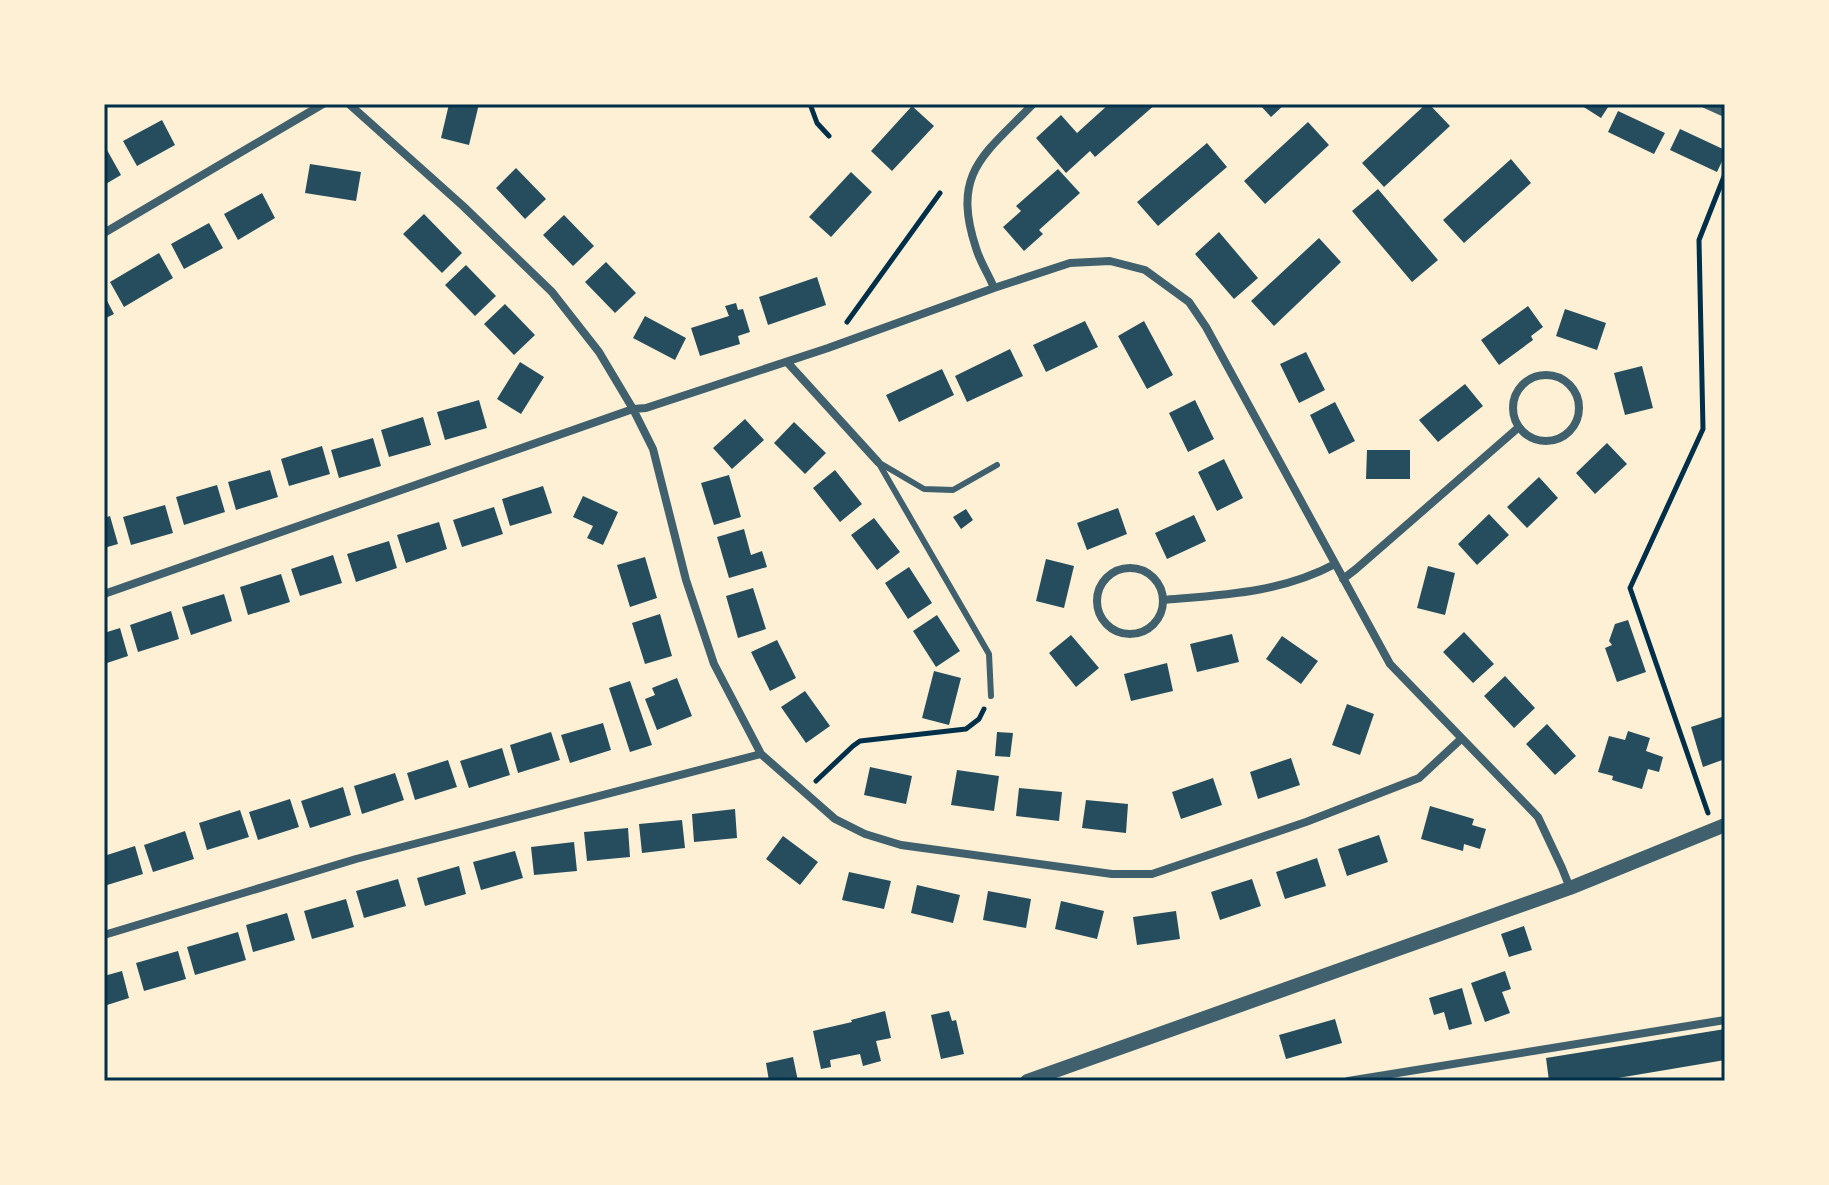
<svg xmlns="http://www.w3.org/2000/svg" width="1829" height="1185" font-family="'Crimson Pro',serif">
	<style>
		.building { fill: #264d5e }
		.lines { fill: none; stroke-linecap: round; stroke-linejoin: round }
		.path { stroke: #003049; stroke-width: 5 }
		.service { stroke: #3f606c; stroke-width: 6 }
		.minor { stroke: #3f606c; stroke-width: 8 }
		.tertiary { stroke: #3f606c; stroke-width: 14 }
		.neatline { fill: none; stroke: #003049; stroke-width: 3 }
	</style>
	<rect width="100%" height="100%" fill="#fdf0d5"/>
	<path class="building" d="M449 104H479L469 145 441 138Z
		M1109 104H1156L1095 157 1090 151 1066 173 1036 138 1061 115 1077 133Z
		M1259 104H1285L1271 117Z
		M1426 104H1429L1450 126 1384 187 1362 163Z
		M1579 104H1610L1601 118Z
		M912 106 934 126 892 171 871 151Z
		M1618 111 1665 133 1654 154 1608 132Z
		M162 120 175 145 137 166 123 141Z
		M1308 122 1329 145 1265 204 1244 181Z
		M1680 129 1725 150V155L1717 172 1670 150Z
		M1207 143 1227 167 1158 226 1137 202Z
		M107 150 121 175 104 185V152Z
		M1511 159 1531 183 1464 243 1443 220Z
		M310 164 361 172 356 201 305 193Z
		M516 168 546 199 525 219 496 188Z
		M1058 169 1080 193 1039 230 1043 234 1024 251 1003 227 1021 211 1016 206Z
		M851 172 872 192 831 237 809 217Z
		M1378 189 1438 260 1412 282 1352 211Z
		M262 193 275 218 238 240 224 214Z
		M424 214 462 253 442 273 403 234Z
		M564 215 594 246 573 266 543 235Z
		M209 223 223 248 184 269 171 244Z
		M1219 232 1258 278 1234 299 1195 254Z
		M1319 238 1341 262 1274 326 1251 301Z
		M159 253 173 278 124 307 110 282Z
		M606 262 636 293 615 313 585 282Z
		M466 265 496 296 475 316 445 285Z
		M817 277 826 305 768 325 759 297Z
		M104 295 114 314 104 319Z
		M736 303 738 310 743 309 750 332 738 336 740 344 700 356 691 328 729 316 725 306Z
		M505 304 535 335 514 355 484 324Z
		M1528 306 1543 327 1531 336 1533 340 1499 365 1481 340Z
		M1565 309 1606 323 1597 350 1556 336Z
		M645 316 686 338 675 360 633 338Z
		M1085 321 1098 347 1046 372 1033 345Z
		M1144 321 1173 375 1147 389 1118 336Z
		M1010 349 1023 376 967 402 955 376Z
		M1306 352 1325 390 1299 403 1280 364Z
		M520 362 544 377 521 414 497 399Z
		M1642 366 1653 408 1625 415 1614 373Z
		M942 369 954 395 899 422 886 395Z
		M1465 384 1483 406 1438 442 1419 420Z
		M479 400 487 428 445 440 437 412Z
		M1195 400 1214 439 1188 452 1169 413Z
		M1335 402 1355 441 1329 454 1310 415Z
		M423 417 431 445 389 457 381 430Z
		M745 419 764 440 732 469 713 448Z
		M794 422 826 453 805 474 774 443Z
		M373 438 381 466 339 478 331 450Z
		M1607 443 1627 464 1595 494 1576 473Z
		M322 446 330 474 289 486 281 459Z
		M1367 450H1410V479H1366Z
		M1224 459 1243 498 1217 511 1198 472Z
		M270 470 278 497 236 510 228 482Z
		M835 470 862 504 840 522 813 488Z
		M729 475 741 517 714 525 701 483Z
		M1539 477 1558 498 1527 528 1507 507Z
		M217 485 225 512 184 525 176 497Z
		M543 486 552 513 510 526 502 499Z
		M583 496 618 512 603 545 587 538 593 526 573 517Z
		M165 505 173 533 131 545 123 517Z
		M494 507 503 534 462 547 453 520Z
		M1118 508 1127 534 1087 550 1077 523Z
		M966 509 973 520 961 529 953 517Z
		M1489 514 1509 535 1477 565 1458 544Z
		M1194 515 1206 541 1167 559 1155 533Z
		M110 516 118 544 104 548V518Z
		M874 518 900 552 877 570 851 535Z
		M439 522 447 549 406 563 397 535Z
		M744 529 751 555 762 551 767 567 729 578 717 537Z
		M389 541 397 568 356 582 347 554Z
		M333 555 342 583 300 596 291 569Z
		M645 557 657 598 630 607 617 565Z
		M1046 559 1074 566 1064 608 1036 601Z
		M1428 566 1455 573 1445 615 1417 608Z
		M909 567 932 603 908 619 885 583Z
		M281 574 290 602 248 615 240 587Z
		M753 588 766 629 738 638 726 596Z
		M224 594 232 621 191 635 182 607Z
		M171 611 179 639 138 652 130 625Z
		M660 614 672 656 645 664 632 623Z
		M937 615 960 651 936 667 913 631Z
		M1628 620 1646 672 1617 682 1605 648 1612 645 1609 641 1615 624Z
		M120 628 128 656 104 664V633Z
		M1464 632 1494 664 1473 683 1443 652Z
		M1232 634 1239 662 1197 672 1190 644Z
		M1071 635 1099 668 1076 687 1049 653Z
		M1282 636 1318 661 1301 684 1266 659Z
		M777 640 796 678 770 691 751 652Z
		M1167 663 1173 691 1131 701 1124 674Z
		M934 671 961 678 949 725 922 718Z
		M1505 676 1535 708 1514 728 1484 696Z
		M677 678 692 716 657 730 645 699 655 695 652 688Z
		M630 681 652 745 630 752 609 688Z
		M805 691 830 726 806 743 781 707Z
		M1347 704 1374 714 1360 755 1332 745Z
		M1725 716V759L1703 767 1691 727Z
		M603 723 611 750 570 763 561 735Z
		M1547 724 1576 756 1555 775 1526 744Z
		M1628 731 1650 738 1646 751 1663 757 1659 772 1648 769 1642 789 1612 780 1613 776 1598 772 1609 736 1625 740Z
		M551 732 560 760 518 773 510 745Z
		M997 732 1013 733 1010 757 995 756Z
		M502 748 510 775 469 788 460 761Z
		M1291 758 1300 785 1258 799 1250 772Z
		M448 760 457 787 415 800 407 773Z
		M870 767 912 776 906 804 864 795Z
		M957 770 999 776 994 811 951 805Z
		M395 773 404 800 362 814 354 786Z
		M1213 778 1222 805 1181 819 1172 792Z
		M343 787 351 815 310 828 301 801Z
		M1019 788 1062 792 1059 821 1016 816Z
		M290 799 299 827 258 840 249 812Z
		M1086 800 1128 804 1126 833 1082 828Z
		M1430 806 1474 819 1472 825 1486 829 1480 849 1464 844 1463 851 1421 839Z
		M735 809 737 838 694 842 692 814Z
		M240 810 249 837 207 850 199 823Z
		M682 820 685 848 642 853 639 824Z
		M628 828 630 857 587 861 584 832Z
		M185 831 194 859 153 872 144 845Z
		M1379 835 1388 862 1347 876 1338 849Z
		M783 836 818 862 800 885 766 859Z
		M574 842 577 871 534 875 531 847Z
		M135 846 143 874 104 886V856Z
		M515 851 523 878 481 890 473 862Z
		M1317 858 1326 886 1285 899 1276 872Z
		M459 866 466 894 425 906 417 878Z
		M849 872 891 881 884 909 842 900Z
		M398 879 406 906 364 918 356 891Z
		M1252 879 1261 906 1220 920 1211 892Z
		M917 885 960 895 953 923 911 913Z
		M988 891 1031 899 1026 928 983 920Z
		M346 899 354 927 312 939 304 911Z
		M1061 901 1104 911 1097 939 1055 929Z
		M1176 911 1180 939 1137 945 1133 917Z
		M287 913 295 940 253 952 246 925Z
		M1524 926 1532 950 1509 957 1501 934Z
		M238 932 246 960 195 975 187 947Z
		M178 951 186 979 144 991 136 963Z
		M122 971 129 998 104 1006V976Z
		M1505 971 1511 989 1502 992 1510 1013 1485 1022 1471 983Z
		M1462 988 1472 1024 1449 1030 1444 1012 1434 1015 1429 998Z
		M885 1011 891 1038 876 1041 881 1061 863 1066 860 1054 830 1060 831 1067 821 1069 813 1031 852 1022 851 1020Z
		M949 1011 952 1021 956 1020 964 1054 941 1059 931 1015Z
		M1335 1019 1342 1043 1286 1059 1279 1035Z
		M1725 1029V1060L1600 1081H1549L1546 1058Z
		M793 1057 798 1081H769L766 1063Z"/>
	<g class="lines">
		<path class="path" d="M810 104 817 123 829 136
			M847 322 940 193
			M816 781 853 746 860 741 966 729 979 719 984 709
			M1708 813 1630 588 1703 429 1699 240 1725 174"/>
		<path class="service" d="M878 462 989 654 991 696
			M878 462 924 489 953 490 997 465"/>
		<path class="minor" d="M349 104 463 206 552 292 599 352 633 409 653 449 686 580 714 664 761 754 835 819 865 834 901 845 1112 874H1152L1306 822 1419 778 1461 739
			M1705 104 1725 113
			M104 233 323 104
			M994 288C989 275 980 262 976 248 951 172 984 155 1033 104
			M787 362 878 462
			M1513 408a33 33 0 1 1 66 0a33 33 0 1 1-66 0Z
			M1097 601a33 33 0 1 1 66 0a33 33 0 1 1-66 0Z
			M1343 579 1356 569 1519 427
			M104 594 633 409 646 408 828 348 994 288 1070 263 1110 261 1145 270 1189 302 1206 327 1390 664 1538 817 1562 868 1570 888
			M1163 600C1222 595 1281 593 1335 564
			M104 935 356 859 761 754
			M1348 1081 1725 1020"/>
		<path class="tertiary" d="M1027 1081 1570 888 1725 825"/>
	</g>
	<rect width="1829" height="1185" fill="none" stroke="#fdf0d5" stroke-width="212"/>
	<rect x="106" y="106" width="1617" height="973" class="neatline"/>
</svg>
